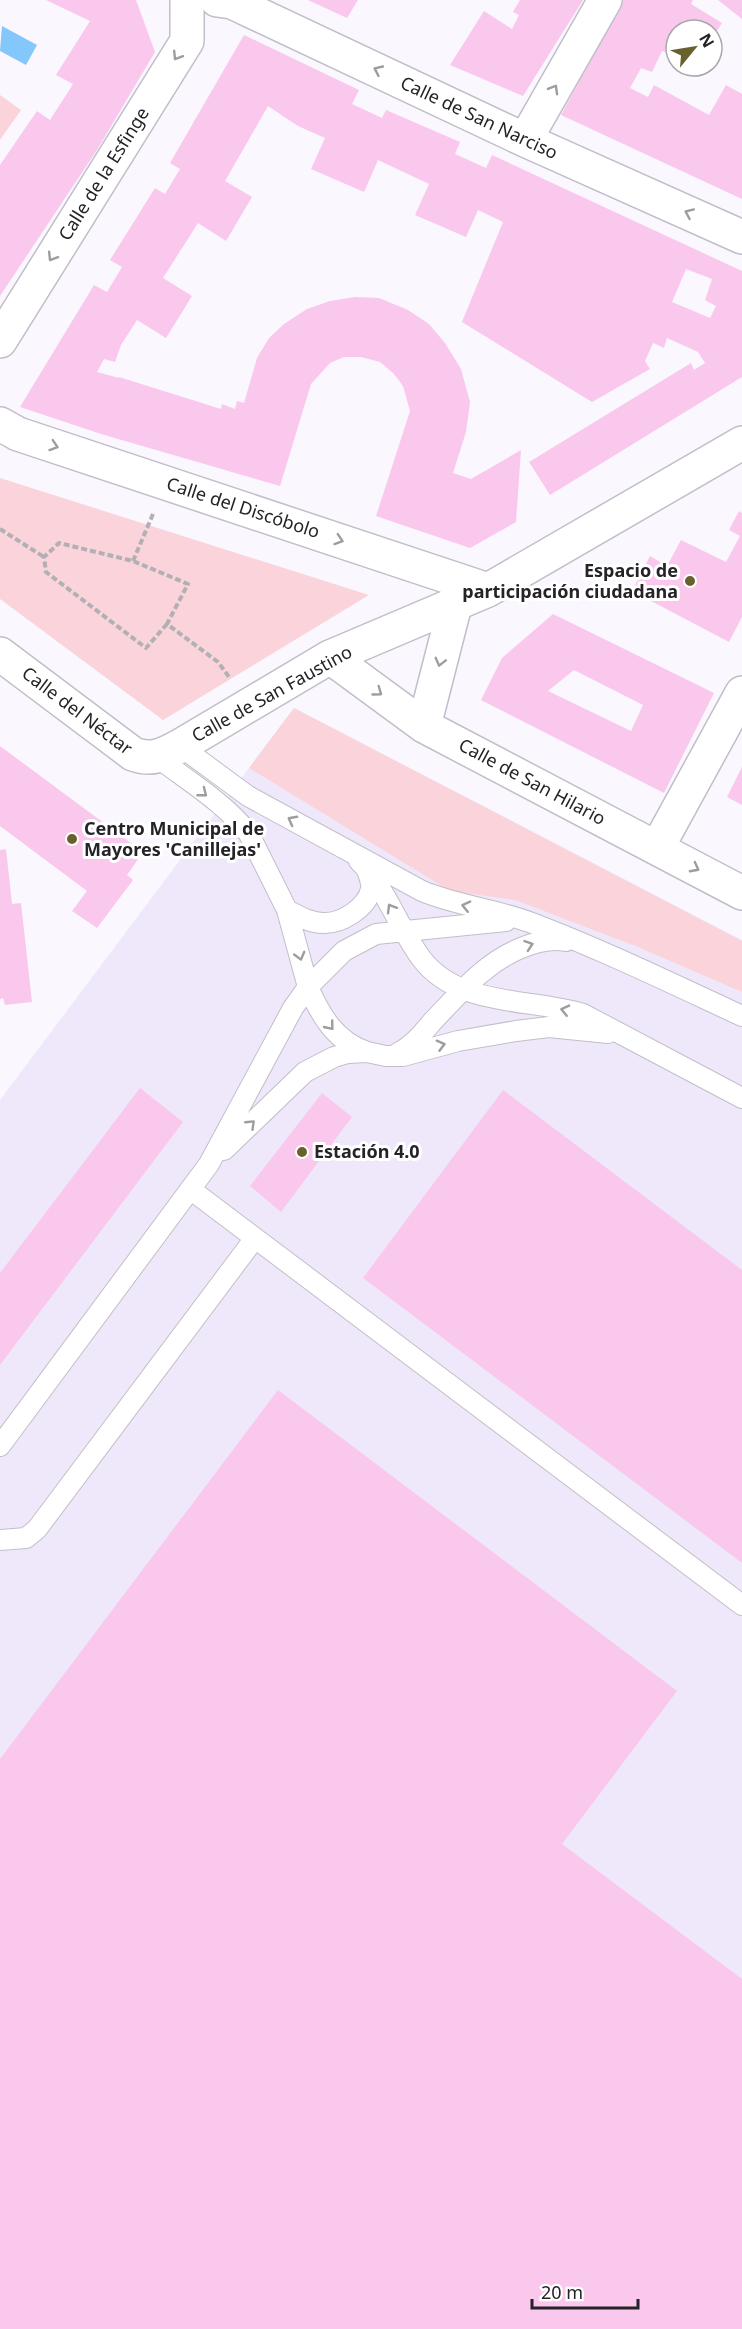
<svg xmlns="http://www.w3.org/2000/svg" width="742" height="2329" font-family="'Noto Sans',sans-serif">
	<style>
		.built { fill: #efe8fa }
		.green { fill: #fad4da }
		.water { fill: #84c7fb }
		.building { fill: #fac7ed; fill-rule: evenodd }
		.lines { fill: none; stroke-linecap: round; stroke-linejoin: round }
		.lane-casing { stroke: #c2bec9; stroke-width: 22 }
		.street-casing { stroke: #c2bec9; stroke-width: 36 }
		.path { stroke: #b2afb5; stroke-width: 4; stroke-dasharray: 6 3; stroke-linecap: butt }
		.lane { stroke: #fff; stroke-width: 20 }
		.street { stroke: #fff; stroke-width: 33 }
		.oneway { stroke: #9d9c9e }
		.poi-dot { fill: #69612d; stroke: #fff; stroke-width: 2 }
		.labels { text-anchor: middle; stroke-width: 6; stroke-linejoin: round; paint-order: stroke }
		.street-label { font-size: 18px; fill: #252327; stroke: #fff }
		.poi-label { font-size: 18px; font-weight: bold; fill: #252327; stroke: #fff; text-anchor: start }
	</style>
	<rect width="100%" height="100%" fill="#faf7fe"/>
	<path class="built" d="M294 708 742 940V2329H0V1100Z"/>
	<path class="green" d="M0 95 21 110 0 140Z
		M0 478 369 595 163 720 0 599Z
		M294 708 742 941V992L638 947 515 900 450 891 249 768Z"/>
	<path class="water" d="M2 26 37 45 26 65 0 51Z"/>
	<path class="building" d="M46 0H136L155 52 97 150 0 296V165L37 111 50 120 73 84 56 75 90 21Z
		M308 0H358L347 18Z
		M520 0H583L523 96 450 65 484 11 512 29 519 15 513 12Z
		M623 0H693L691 4 722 23 712 39V30H676V40L672 38 665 52 662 51 652 72 641 68 630 88 648 97 654 85 709 115 726 85 742 94V199L561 115Z
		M718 0H742V19Z
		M244 35 359 90 352 104 382 118 386 110 460 142 455 154 486 168 492 155 742 271V377L550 495 529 462 691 363 694 370 705 363 698 352 667 338 664 348 653 343 645 361 650 369 592 402 462 322 503 222 478 210 466 237 415 215 429 184 378 160 364 192 311 169 325 138 298 126 268 106 225 181 252 197 226 241 198 223 163 278 192 296 166 338 137 320 121 345 115 362 104 359 97 372 119 378V377L221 409 222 404 235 409 237 401 244 403 257 358 269 338 284 324 307 309 330 301 355 297 379 298 408 310 429 324 445 343 461 369 470 402 466 432 453 473 471 479 521 450 516 522 470 548 376 516 410 411 403 386 394 374 380 362 361 357H344L330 363 311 384 280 486 101 434 20 407 94 285 107 292 122 267 110 260 155 188 165 194 180 169 170 163ZM686 269 712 279 705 300 716 306 710 318 672 302Z
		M739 511 742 513V617L729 642 632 591 650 556 667 566 681 540 726 562 740 536 729 530Z
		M553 614 714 693 664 793 481 700 502 658ZM574 670 643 705 631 731 548 691Z
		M0 746 143 852 127 875 133 880 97 928 72 911 87 891 0 826Z
		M742 767V805L727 797Z
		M6 849 12 904 21 903 32 1002 5 1005 3 998 0 999V850Z
		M140 1088 183 1122 0 1365V1273Z
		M503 1090 742 1270V1563L363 1278Z
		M322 1093 352 1117 281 1212 250 1186Z
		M278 1390 677 1691 562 1844 742 1979V2329H0V1759Z"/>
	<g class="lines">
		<g class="lane-casing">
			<path id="lane" d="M180 746 248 796 422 891C458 906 496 909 532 923 603 950 673 984 742 1016
				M359 861C386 888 398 927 421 958 457 1007 530 998 583 1014L742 1098
				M287 910C299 916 310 923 323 923 341 924 367 908 371 889 372 883 369 876 367 870
				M367 1052C335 1041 321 1016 308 987L344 951 376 934 506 921
				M398 1053C412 1046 422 1034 432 1022 459 994 484 963 521 948 536 942 551 938 566 941
				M224 1150 305 1072 334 1057 348 1053 367 1052 386 1056H403L458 1041 516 1031 549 1027 608 1033
				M190 1189 742 1605
				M0 1446 209 1164 293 1008 308 987 287 910 249 834C225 803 188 781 157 757
				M0 1540 26 1538 37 1529 255 1238"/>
		</g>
		<g class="street-casing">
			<path id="street" d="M217 0 232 2 525 140 742 237
				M525 140 605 0
				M0 341 187 41V0
				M0 424 18 434 488 590
				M0 654 133 754C151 761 164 755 180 746L330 657 488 590 742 443
				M330 657 424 726 742 893
				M424 726 455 605
				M657 848 742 693"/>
		</g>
		<path class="path" d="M0 529 44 557
			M133 561 153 514
			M167 624 146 648 46 572 44 557 59 543 133 561 188 584 167 624 218 662 229 677"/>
		<use href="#lane" class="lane"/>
		<use href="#street" class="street"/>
	</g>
	<defs><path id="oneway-chevron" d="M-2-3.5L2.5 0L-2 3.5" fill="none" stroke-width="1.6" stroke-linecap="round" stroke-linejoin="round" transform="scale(1.5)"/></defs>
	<g class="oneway">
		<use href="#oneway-chevron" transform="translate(177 56) rotate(122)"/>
		<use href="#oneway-chevron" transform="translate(378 70) rotate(-155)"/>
		<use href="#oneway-chevron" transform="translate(554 89) rotate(-60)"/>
		<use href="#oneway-chevron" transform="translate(689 213) rotate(-156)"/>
		<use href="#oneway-chevron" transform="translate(52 257) rotate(122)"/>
		<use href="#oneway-chevron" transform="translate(54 446) rotate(18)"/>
		<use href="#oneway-chevron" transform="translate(339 540) rotate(18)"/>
		<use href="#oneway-chevron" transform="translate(440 662) rotate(104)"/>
		<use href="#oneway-chevron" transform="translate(378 692) rotate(36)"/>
		<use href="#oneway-chevron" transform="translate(203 793) rotate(38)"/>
		<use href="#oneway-chevron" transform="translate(292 820) rotate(-152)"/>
		<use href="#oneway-chevron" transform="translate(695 868) rotate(28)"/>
		<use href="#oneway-chevron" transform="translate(466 906) rotate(-167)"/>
		<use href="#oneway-chevron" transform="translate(391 908) rotate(-121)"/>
		<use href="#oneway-chevron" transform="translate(529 945) rotate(-19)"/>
		<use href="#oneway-chevron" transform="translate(300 956) rotate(75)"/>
		<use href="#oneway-chevron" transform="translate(565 1010) rotate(-167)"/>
		<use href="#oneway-chevron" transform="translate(330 1026) rotate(51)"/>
		<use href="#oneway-chevron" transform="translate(441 1045) rotate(-15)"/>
		<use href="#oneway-chevron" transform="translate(251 1124) rotate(-44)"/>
	</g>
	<g class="poi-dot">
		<circle cx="690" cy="581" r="6"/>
		<circle cx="72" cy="839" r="6"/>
		<circle cx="302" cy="1152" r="6"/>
	</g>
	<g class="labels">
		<g class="street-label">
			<text transform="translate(479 118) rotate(25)" y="6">Calle de San Narciso</text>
			<text transform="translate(104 174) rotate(-58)" y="6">Calle de la Esfinge</text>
			<text transform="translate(243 508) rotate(18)" y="6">Calle del Discóbolo</text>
			<text transform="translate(272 694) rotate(-29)" y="6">Calle de San Faustino</text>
			<text transform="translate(77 711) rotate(37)" y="6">Calle del Néctar</text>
			<text transform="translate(532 782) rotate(28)" y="6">Calle de San Hilario</text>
		</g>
		<g class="poi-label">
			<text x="678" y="577" text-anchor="end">Espacio de<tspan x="678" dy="21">participación ciudadana</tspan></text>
			<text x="84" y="835">Centro Municipal de<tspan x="84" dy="21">Mayores 'Canillejas'</tspan></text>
			<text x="314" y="1158">Estación 4.0</text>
		</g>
	</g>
	<g transform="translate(694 48) rotate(60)"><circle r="28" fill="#ffffff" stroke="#a8a7a9" stroke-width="1.5"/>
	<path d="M0-4.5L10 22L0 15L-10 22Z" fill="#69612d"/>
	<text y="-9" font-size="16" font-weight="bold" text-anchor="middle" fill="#252327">N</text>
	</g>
	<path d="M532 2299v9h106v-9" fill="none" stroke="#252327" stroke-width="3"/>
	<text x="541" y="2299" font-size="18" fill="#252327" stroke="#ffffff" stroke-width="4.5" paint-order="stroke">20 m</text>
</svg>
